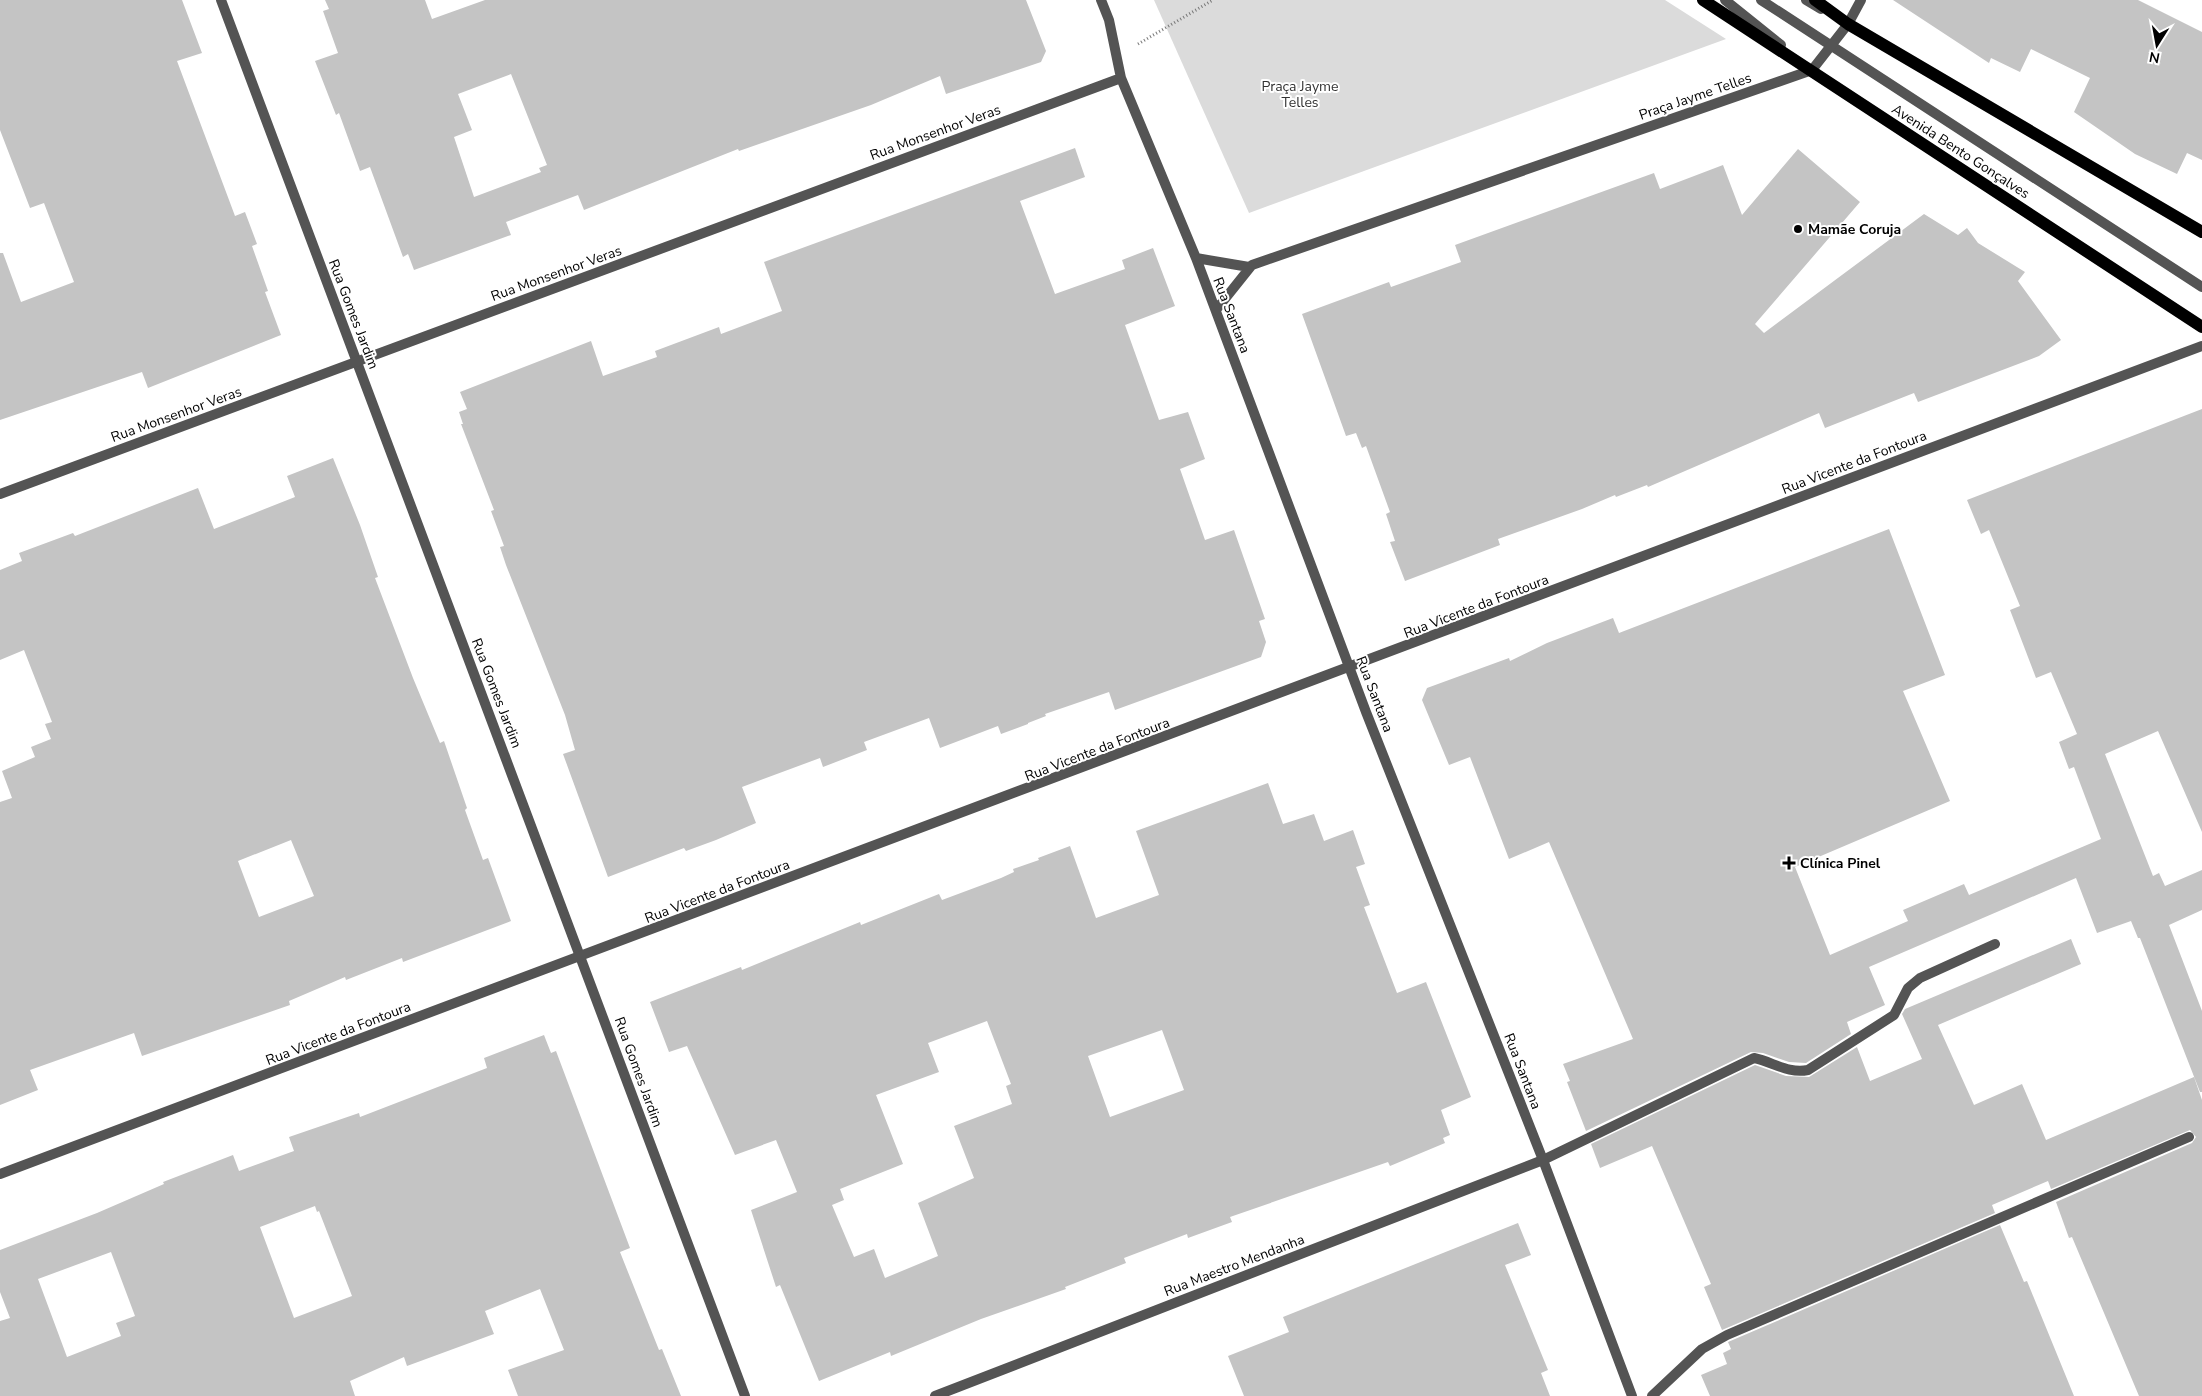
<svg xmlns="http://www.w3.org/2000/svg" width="2202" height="1396" font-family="'Nunito Sans',sans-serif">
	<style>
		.green { fill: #dbdbdb }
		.building { fill: #c4c4c4; fill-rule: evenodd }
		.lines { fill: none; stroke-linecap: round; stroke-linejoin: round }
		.path { stroke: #767676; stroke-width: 3; stroke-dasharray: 1 2.5; stroke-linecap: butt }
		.service { stroke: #545454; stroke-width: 10 }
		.minor { stroke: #545454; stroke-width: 10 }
		.tertiary { stroke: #545454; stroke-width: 10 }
		.primary { stroke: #000; stroke-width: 12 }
		.poi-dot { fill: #000; stroke: #fff; stroke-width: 2 }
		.labels { text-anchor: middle; stroke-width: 4; stroke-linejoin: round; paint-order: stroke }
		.park-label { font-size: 14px; fill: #323232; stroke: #fff }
		.street-label { font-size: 14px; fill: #000; stroke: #fff }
		.poi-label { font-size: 14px; font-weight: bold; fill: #000; stroke: #fff; text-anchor: start }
	</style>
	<rect width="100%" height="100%" fill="#fff"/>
	<path class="green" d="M1154 0H1665L1726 39 1249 213Z"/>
	<path class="building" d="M0 0H182L202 53 177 61 235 216 245 212 257 244 252 246 268 291 265 292 281 335 148 388 142 372 0 420V253H3L21 302 74 282 44 203 30 208 0 130Z
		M325 0H425L432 19 485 0H1026L1046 51 1041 62 946 94 940 76 871 105 739 151 738 149 584 210 578 195 506 222 511 235 414 270 408 254 403 257 370 167 360 171 339 113 336 115 315 61 338 53 323 11 329 9ZM511 74 547 165 539 168 541 172 474 197 454 137 472 130 458 94Z
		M1893 0H2138L2202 32V160L2187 153 2177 174 2135 154 2074 112 2090 78 2031 49 2020 72 1991 58 1989 63Z
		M1075 148 1085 177 1020 201 1055 294 1125 269 1122 260 1153 248 1175 306 1125 325 1159 420 1188 412 1205 459 1180 469 1205 540 1234 530 1265 619 1259 621 1266 642 1261 657 1115 710 1109 692 1045 714 1046 716 1028 723V724L1001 734 998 726 940 748 929 718 864 742 867 750 823 767 820 758 742 787 756 823 716 840 686 851 684 848 608 877 563 754 575 750 565 715 506 565 500 547 504 546 491 511 494 510 461 424H463L459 412 467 409 460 392 591 341 603 376 657 357 655 351 719 327 721 334 782 311 764 262Z
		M1798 149 1860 202 1755 324 1764 333 1924 214 1958 235 1967 228 1978 243 2025 272 2018 281 2061 340 2039 356 1918 402 1914 393 1825 428 1819 413 1648 487 1647 485 1616 497 1615 495 1582 509 1498 539 1500 545 1405 581 1390 542 1395 541 1386 514 1390 512 1366 446 1362 448 1356 433 1346 436 1302 314 1389 282 1391 287 1461 262 1455 245 1654 173 1660 189 1723 165 1742 215Z
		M2202 409V832L2158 731 2105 754 2153 876 2159 873 2165 886 2202 870V910L2169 925 2202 1011V1092H2200L2140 938H2138L2131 921 2097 933 2076 878 1869 967 1885 1005 1847 1022 1851 1034 1806 1063 1789 1062 1763 1053 1751 1052 1586 1131 1567 1082 1570 1081 1563 1064 1633 1039 1549 842 1509 859 1470 757 1449 765 1422 700 1427 688 1509 658 1510 661 1547 643 1613 618 1619 633 1889 529 1945 675 1903 691 1950 801 1795 867 1830 955 1908 921 1903 910 1964 884 1969 895 2101 839 2074 767 2069 769 2059 742 2077 734 2051 672 2036 678 2010 610 2020 606 1989 530 1981 534 1967 500Z
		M333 458 360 525 378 577 375 578 413 678 440 743 444 741 467 808 465 810 483 860 488 858 511 921 403 962 402 958 346 980 345 977 289 1001 290 1005 142 1056 134 1033 30 1070 38 1090 0 1105V802L12 798 2 771 35 757 31 747 51 739 45 724 52 722 24 650 0 660V570L22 561 19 553 73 533 75 536 198 488 214 529 295 497 287 476ZM291 840 314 896 259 917 238 861Z
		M1268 783 1283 824 1314 814 1324 841 1353 830 1365 864 1356 867 1370 905 1364 907 1397 993 1426 982 1471 1097 1441 1110 1450 1135 1443 1138 1445 1143 1390 1166 1388 1162 1230 1217 1232 1222 1188 1238 1187 1234 1124 1258 1126 1263 1065 1287 1066 1289 981 1319 891 1356 890 1352 819 1381 780 1285 776 1287 751 1210 797 1192 776 1140 735 1155 687 1046 669 1052 650 1002 741 967 742 970 860 922 861 925 939 894 942 900 1001 878 1014 872 1013 869 1039 860 1038 858 1070 846 1096 918 1159 895 1136 831ZM987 1021 1011 1084 1006 1086 1012 1104 954 1126 974 1178 918 1203 938 1256 885 1278 874 1249 854 1257 832 1205 844 1200 840 1189 903 1164 876 1095 939 1072 928 1043ZM1162 1030 1184 1090 1110 1117 1088 1056Z
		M2071 939 2081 964 1938 1025 1974 1105 2022 1084 2046 1140 2194 1077 2202 1100V1396H2139L2072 1237 2069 1238 2056 1202 2192 1143 2196 1137 2190 1130 2051 1189 2048 1181 1992 1205 1995 1213 1722 1330 1704 1287 1711 1284 1652 1146 1600 1168 1591 1144 1755 1065 1786 1076 1809 1077 1857 1047 1870 1081 1922 1059 1902 1014 1905 1009Z
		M544 1035 551 1053 556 1051 630 1248 620 1252 659 1350 662 1349 681 1396H518L508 1370 564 1350 540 1289 485 1311 494 1334 407 1366 404 1357 350 1381 355 1396H0V1321L10 1318 0 1292V1250L97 1213 164 1184 163 1182 233 1155 239 1171 294 1151 289 1137 359 1113 360 1117 487 1068 484 1058ZM315 1206 317 1212 319 1211 352 1296 294 1318 260 1227ZM111 1252 135 1316 116 1323 121 1336 67 1357 38 1279Z
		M1518 1223 1531 1255 1505 1265 1548 1370 1541 1373 1550 1396H1244L1228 1356 1289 1332 1283 1317Z
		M2000 1225 2024 1282 2027 1281 2074 1396H1710L1701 1375 1727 1364 1723 1353 1731 1349 1728 1342Z"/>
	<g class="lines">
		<path class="path" d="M1138 44 1213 0"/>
		<path class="service" d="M1725 0 1781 45
			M1761 0 2202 287
			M1806 0 1821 9
			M1543 1160 1754 1058C1773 1062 1788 1074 1808 1070L1894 1015 1908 988 1920 978 1995 944
			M1652 1396 1702 1349 1727 1335 2189 1137"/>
		<path class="minor" d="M221 0 745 1396
			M935 1396 1543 1160"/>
		<path class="tertiary" d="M1101 0 1109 20 1121 78 1196 258 1366 712 1543 1160 1632 1396
			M1196 258 1249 267
			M1216 310 1252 265 1812 70 1848 24 1861 0
			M0 494 1121 78
			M0 1174 2202 346"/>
		<path class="primary" d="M1703 0 2202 327
			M1815 0 1848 24 2202 232"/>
	</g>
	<g class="poi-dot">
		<circle cx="1798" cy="229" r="5"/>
		<path d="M1786.5 855.5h5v5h5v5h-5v5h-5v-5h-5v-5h5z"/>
	</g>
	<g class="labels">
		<g class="park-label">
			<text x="1300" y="91">Praça Jayme<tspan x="1300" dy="16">Telles</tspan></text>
		</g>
		<g class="street-label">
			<text transform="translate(1695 96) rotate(-19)" y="5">Praça Jayme Telles</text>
			<text transform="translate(935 132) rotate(-20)" y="5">Rua Monsenhor Veras</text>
			<text transform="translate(1961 151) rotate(33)" y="5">Avenida Bento Gonçalves</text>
			<text transform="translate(556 273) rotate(-20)" y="5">Rua Monsenhor Veras</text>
			<text transform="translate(354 314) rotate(69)" y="5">Rua Gomes Jardim</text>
			<text transform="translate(1232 315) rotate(69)" y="5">Rua Santana</text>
			<text transform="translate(176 414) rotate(-20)" y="5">Rua Monsenhor Veras</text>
			<text transform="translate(1854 462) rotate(-21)" y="5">Rua Vicente da Fontoura</text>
			<text transform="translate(1476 606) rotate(-21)" y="5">Rua Vicente da Fontoura</text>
			<text transform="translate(497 693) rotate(69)" y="5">Rua Gomes Jardim</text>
			<text transform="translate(1375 694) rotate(69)" y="5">Rua Santana</text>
			<text transform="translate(1097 749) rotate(-21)" y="5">Rua Vicente da Fontoura</text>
			<text transform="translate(717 891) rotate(-21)" y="5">Rua Vicente da Fontoura</text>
			<text transform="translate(338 1033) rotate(-21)" y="5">Rua Vicente da Fontoura</text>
			<text transform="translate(1523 1071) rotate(69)" y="5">Rua Santana</text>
			<text transform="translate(639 1072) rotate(70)" y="5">Rua Gomes Jardim</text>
			<text transform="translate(1234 1265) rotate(-21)" y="5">Rua Maestro Mendanha</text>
		</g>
		<g class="poi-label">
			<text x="1808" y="234">Mamãe Coruja</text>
			<text x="1800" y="868">Clínica Pinel</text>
		</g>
	</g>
	<g transform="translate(2157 45) rotate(191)" stroke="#ffffff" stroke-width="4" paint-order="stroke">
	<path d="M0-4L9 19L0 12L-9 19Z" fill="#000000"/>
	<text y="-8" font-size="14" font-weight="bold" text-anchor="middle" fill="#000000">N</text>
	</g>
</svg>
